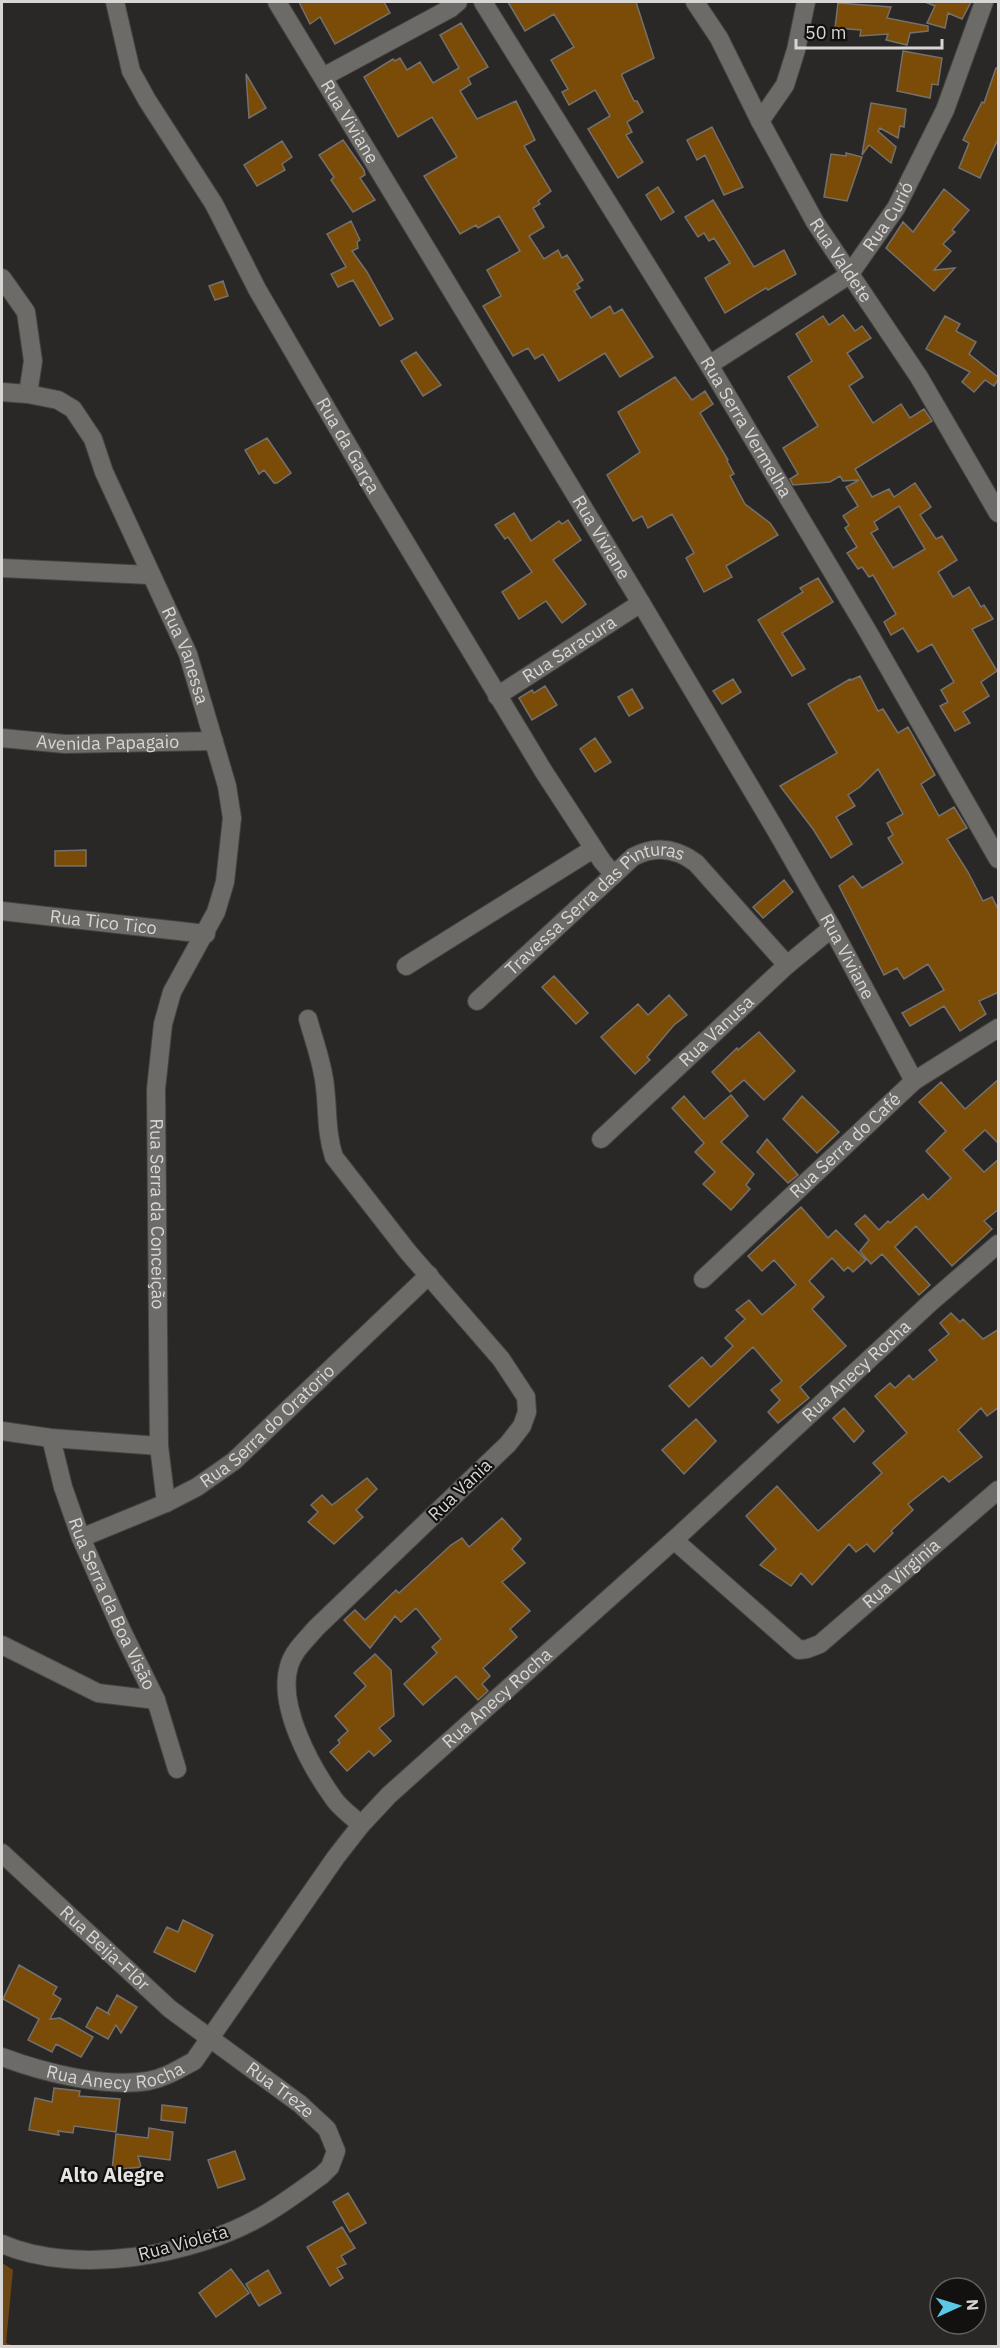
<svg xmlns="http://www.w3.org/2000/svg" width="1000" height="2348" font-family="'IBM Plex Sans',sans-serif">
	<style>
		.green { fill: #6d4615 }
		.building { fill: #7b4c07; stroke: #73716e; stroke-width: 1.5; fill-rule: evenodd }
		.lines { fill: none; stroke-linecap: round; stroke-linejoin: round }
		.minor-casing { stroke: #464442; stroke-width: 20 }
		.minor { stroke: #6d6b68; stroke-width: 18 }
		.labels { text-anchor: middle; stroke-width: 4.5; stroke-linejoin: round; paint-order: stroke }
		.street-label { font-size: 18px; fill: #d7d6d4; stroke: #121110 }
		.neighbourhood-label { font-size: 20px; font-weight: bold; fill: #e7e4e1; stroke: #121110 }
	</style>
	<rect width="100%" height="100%" fill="#2a2826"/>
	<path class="green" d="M2 2263 13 2270 6 2343 14 2346H2Z"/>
	<path class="building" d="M299 2H384L390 13 335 44 320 17 310 24Z
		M508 2H636L654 58 622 74V76L634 101H637L643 112 627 122 632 132 626 135 643 162 618 178 588 129 610 116 595 90 569 105 562 92 568 89 551 60 574 47 554 14 525 31Z
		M925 2H971L962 19 948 13 945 28 927 23 935 6Z
		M838 3 891 7 887 18 928 26V31L910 33 907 45 886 40 888 34 860 36 861 30 835 28Z
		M461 23 488 67 468 78 471 84 460 91 477 119 516 101 535 140 524 146 551 191 538 201 540 204 533 208 544 227 529 236 544 259 558 250 562 258 567 255 583 280 577 284 580 288 574 291 591 318 610 306 614 314 622 309 653 357 620 377 605 353 559 381 543 354 535 359 528 348 513 356 483 306 501 296 487 270 520 251 499 216 478 228 476 225 460 234 424 176 457 157 432 117 398 137 364 77 393 59 395 61 400 58 407 70 420 62 433 83 459 68 440 35Z
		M903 51 942 58 938 85 932 84 930 98 897 91Z
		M996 68H999V137L980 178 959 168 969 143 963 140 982 102 984 103Z
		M246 74 266 108 249 118Z
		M871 103 906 109 904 127 900 126 898 138 880 128 878 131 896 147 891 163 869 145 862 155Z
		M712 127 743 187 724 195 705 155 697 160 687 140Z
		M343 140 364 170 365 175 360 178 375 200 353 212 331 180 334 177 319 155Z
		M282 141 292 157 282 164 285 170 257 186 244 165Z
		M846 153 862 157 847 201 824 197 831 154 846 156Z
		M658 187 674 212 661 220 646 195Z
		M944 189 969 210 952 230 955 232 943 244 951 251 934 270 955 268 934 291 886 248 903 222 913 232Z
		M713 200 754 267 784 250 796 274 768 290 766 288 725 313 705 278 730 263 714 238 709 241 704 233 698 237 685 217Z
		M351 221 360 240 357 242 358 248 352 251 367 272 393 319 380 326 353 280 338 287 331 274 346 267 327 234Z
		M223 281 228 296 215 300 209 286Z
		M843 315 855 331 862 326 871 338 847 353 863 377 849 386 873 423 901 404 910 418 924 409 932 421 855 469 872 497 889 489 894 497 915 483 931 507 920 515 936 539 942 536 957 560 938 572 953 597 969 587 981 607 984 605 993 619 972 629 997 671 981 682 989 696 963 712 970 723 955 731 940 706 948 702 941 690 954 682 932 644 918 652 903 628 891 635 884 622 896 614 873 575 869 577 862 567 858 569 847 553 857 547 845 528 849 525 843 516 858 506 846 487 859 480 843 481 840 476 830 482 793 485 790 479 798 474 783 448 818 426 788 377 812 361 796 334 823 316 829 325ZM899 506 925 549 893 568 871 533 878 529 874 522Z
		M945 316 960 324 956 331 976 342 969 354 999 378 994 386 985 380 974 392 962 382 970 372 926 349Z
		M416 352 441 385 423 396 401 361Z
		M675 377 692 400 705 391 713 404 700 413 728 460 727 461 734 474 730 476 745 504 770 523 778 535 726 566 732 577 704 592 686 558 694 553 672 514 648 528 642 516 633 521 607 475 640 452 618 412Z
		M267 438 291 473 277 483H274L264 470 259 474 245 450Z
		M514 513 531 541 559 521 562 524 568 520 581 540 553 560 586 604 562 623 546 601 519 619 502 592 532 572 508 537 505 539 495 525Z
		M818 578 833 602 782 633 805 669 792 676 758 620 803 592 800 588Z
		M860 676 878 711 883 709 898 733 908 727 935 775 921 784 939 816 954 807 967 828 947 839 968 872 983 901 992 897 999 911V992L979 1001 986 1014 960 1031 944 1006 910 1026 902 1013 944 990 928 964 904 979 897 968 884 975 839 886 853 876 862 888 903 863 888 838 893 835 887 823 903 814 878 769 860 787 848 795 855 806 836 817 852 844 831 858 813 829 780 786 837 753 808 704 850 679 851 680Z
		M733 679 741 692 722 704 713 691Z
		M545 686 557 705 532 720 519 698 532 690 534 693Z
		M632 689 643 708 629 716 618 697Z
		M595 738 611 762 595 772 580 749Z
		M86 850V866H55V851Z
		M784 880 793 892 763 918 753 907Z
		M554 976 588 1013 576 1024 542 987Z
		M669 995 687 1015 674 1025 647 1057 650 1060 635 1074 601 1037 638 1004 648 1015Z
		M759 1032 795 1071 764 1100 744 1080 730 1092 712 1072 737 1048 738 1050Z
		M999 1079V1144L985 1130 963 1150 984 1172 999 1159V1209L984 1221 992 1229 952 1266 916 1226 895 1247 930 1285 919 1295 882 1254 871 1264 860 1251 869 1240 855 1224 865 1215 879 1230 888 1221 890 1223 923 1194 928 1200 951 1178 926 1151 946 1131 919 1102 941 1082 965 1109Z
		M731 1095 748 1116 721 1142 754 1174 746 1185 750 1189 731 1210 703 1184 715 1172 695 1152 704 1143 672 1108 684 1096 704 1119Z
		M802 1096 839 1132 817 1153 783 1119Z
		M767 1139 798 1175 788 1183 757 1152Z
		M801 1207 828 1238 836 1230 866 1260 853 1272 848 1267 844 1271 832 1258 809 1281 824 1297 812 1309 846 1346 800 1387 809 1398 778 1423 768 1412 780 1400 771 1390 782 1381 753 1347 689 1407 669 1386 702 1357 711 1367 733 1346 725 1338 745 1319 736 1310 749 1300 762 1315 796 1285 774 1260 762 1271 748 1256Z
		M951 1313 960 1322 963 1319 983 1339 999 1329V1407L987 1416 981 1408 958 1430 982 1457 949 1482 943 1476 908 1504 913 1510 891 1531 893 1533 874 1552 867 1544 856 1552 849 1544 812 1585 801 1573 791 1586 760 1565 776 1549 746 1516 777 1486 818 1531 882 1473 873 1463 907 1433 875 1396 890 1383 895 1388 909 1375 913 1380 937 1360 929 1350 949 1334 940 1323Z
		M844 1408 864 1431 854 1442 833 1418Z
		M696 1419 716 1441 684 1474 662 1450Z
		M367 1478 377 1489 356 1510 363 1517 334 1544 308 1522 318 1512 311 1505 322 1495 332 1505Z
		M502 1518 521 1539 512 1549 525 1563 502 1582 530 1611 510 1629 517 1637 483 1668 490 1676 482 1684 488 1691 478 1700 456 1676 423 1705 404 1684 437 1653 432 1647 441 1639 416 1608 401 1622 395 1616 370 1648 344 1620 355 1610 365 1620 396 1590 399 1593 451 1545 462 1538 469 1547Z
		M375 1654 391 1670 394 1716 379 1728 391 1741 374 1756 369 1751 347 1771 330 1752 340 1743 338 1740 348 1731 335 1716 366 1686 354 1673Z
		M183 1920 213 1935 195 1972 154 1952 167 1927 178 1932Z
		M19 1965 57 1987 53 1994 61 1999 50 2019 60 2018 93 2037 81 2057 56 2044 52 2052 28 2040 39 2019 3 1999Z
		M117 1995 137 2007 121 2033 116 2025 108 2039 86 2027 97 2007 109 2014 108 2012Z
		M54 2088 80 2091 79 2096 120 2099 116 2132 74 2126 73 2133 58 2131 59 2135 29 2130 35 2098 52 2102Z
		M162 2105 187 2108 185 2123 161 2120Z
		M149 2128 173 2132 170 2160 138 2156 141 2167 112 2170 116 2134 148 2138Z
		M235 2151 245 2179 218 2188 208 2160Z
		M348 2193 366 2223 350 2232 333 2202Z
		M342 2227 355 2248 341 2256 346 2264 337 2268 343 2278 330 2286 307 2247Z
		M231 2269 249 2293 216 2317 199 2293Z
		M268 2270 281 2293 259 2306 246 2284Z"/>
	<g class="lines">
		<g class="minor-casing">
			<g id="minor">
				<path id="s1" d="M115 2 131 71 147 100 214 204 257 289 375 492 544 772 602 861 614 875"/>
				<path id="s2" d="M277 2 641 603 774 827 832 928 914 1081"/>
				<path id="s3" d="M483 2 709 365 867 630 998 859"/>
				<path id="s4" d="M695 2 719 38 760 121 815 222 919 377 998 513"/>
				<path d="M323 77 451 8 458 2"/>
				<path d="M760 121 785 85 796 50 806 2"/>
				<path d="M2 278 26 312 33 361 28 394"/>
				<path id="s5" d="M709 365 849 275 896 208 945 110 984 2"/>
				<path id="s6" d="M2 392 28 394 58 400 73 409 93 439 104 472 188 654 227 786 232 818 225 882 216 912 172 992 163 1024 156 1089 159 1446 166 1503"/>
				<path d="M2 568 150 575"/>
				<path id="s7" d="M497 696 641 603"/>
				<path id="s8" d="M2 738 65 744 214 741"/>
				<path id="s9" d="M2 911 206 934"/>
				<path d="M406 966 593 849"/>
				<path id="s10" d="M477 1001 633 857C655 845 676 848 696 863L787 965"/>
				<path d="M308 1019C314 1041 323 1064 325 1087 328 1111 326 1133 334 1157L408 1252 501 1359 526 1397 527 1412 522 1426 508 1444 316 1628C306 1640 293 1651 289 1666 277 1706 311 1767 334 1799 341 1809 352 1816 361 1825"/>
				<path id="s11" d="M601 1139 787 965 832 928"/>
				<path id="s12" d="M703 1279 914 1081 998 1028"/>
				<path d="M2 1431 51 1438 159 1446"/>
				<path id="s13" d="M51 1438 63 1487 81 1538 122 1631 156 1700 177 1769"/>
				<path id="s14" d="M81 1538 166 1503 197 1487 234 1461 429 1275"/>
				<path id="s15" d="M674 1540 799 1650 807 1649 820 1644 998 1490"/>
				<path d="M2 1645 98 1693 156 1700"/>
				<path id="s16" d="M2 1853 170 2009 300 2104 327 2129 336 2151 330 2167 322 2175C303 2189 283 2204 262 2216 193 2256 76 2276 2 2244"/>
				<path id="s17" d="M2 2057C42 2072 104 2088 148 2081 165 2078 179 2069 194 2061L336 1857 361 1825 389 1795 674 1540 931 1302 998 1244"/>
			</g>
		</g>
		<use href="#minor" class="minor"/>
	</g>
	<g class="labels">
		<g class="street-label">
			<text dy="6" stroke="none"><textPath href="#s2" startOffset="140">Rua Viviane</textPath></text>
			<text dy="6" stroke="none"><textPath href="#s5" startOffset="237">Rua Curió</textPath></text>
			<text dy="6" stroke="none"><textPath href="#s4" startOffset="297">Rua Valdete</textPath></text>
			<text dy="6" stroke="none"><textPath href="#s3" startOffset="500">Rua Serra Vermelha</textPath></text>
			<text dy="6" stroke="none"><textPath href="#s1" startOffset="504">Rua da Garça</textPath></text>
			<text dy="6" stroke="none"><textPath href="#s2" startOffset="626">Rua Viviane</textPath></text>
			<text dy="6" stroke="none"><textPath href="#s7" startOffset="86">Rua Saracura</textPath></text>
			<text dy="6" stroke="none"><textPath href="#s6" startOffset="346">Rua Vanessa</textPath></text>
			<text dy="6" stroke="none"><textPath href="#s8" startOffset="106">Avenida Papagaio</textPath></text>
			<text dy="6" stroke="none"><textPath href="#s10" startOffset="154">Travessa Serra das Pinturas</textPath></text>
			<text dy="6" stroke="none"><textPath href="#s9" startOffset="102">Rua Tico Tico</textPath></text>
			<text dy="6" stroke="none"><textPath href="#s2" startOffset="1112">Rua Viviane</textPath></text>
			<text dy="6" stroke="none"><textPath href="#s11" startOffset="158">Rua Vanusa</textPath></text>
			<text dy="6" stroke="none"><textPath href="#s12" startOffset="195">Rua Serra do Café</textPath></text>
			<text dy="6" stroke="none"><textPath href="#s6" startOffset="926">Rua Serra da Conceição</textPath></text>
			<text dy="6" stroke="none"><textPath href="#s17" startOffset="1161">Rua Anecy Rocha</textPath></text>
			<text dy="6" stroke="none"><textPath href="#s14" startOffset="220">Rua Serra do Oratorio</textPath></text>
			<text transform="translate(460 1490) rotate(-44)" y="6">Rua Vania</text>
			<text dy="6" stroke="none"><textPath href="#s15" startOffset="296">Rua Virginia</textPath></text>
			<text dy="6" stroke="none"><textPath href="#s13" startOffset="177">Rua Serra da Boa Visão</textPath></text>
			<text dy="6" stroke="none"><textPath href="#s17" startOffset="675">Rua Anecy Rocha</textPath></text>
			<text dy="6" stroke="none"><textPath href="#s16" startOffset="140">Rua Beija-Flôr</textPath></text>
			<text dy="6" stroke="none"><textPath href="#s17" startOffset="117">Rua Anecy Rocha</textPath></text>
			<text dy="6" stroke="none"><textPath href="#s16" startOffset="366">Rua Treze</textPath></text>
			<text transform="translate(183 2243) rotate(-15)" y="6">Rua Violeta</text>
		</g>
		<g class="neighbourhood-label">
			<text x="112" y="2182">Alto Alegre</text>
		</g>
	</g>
	<rect width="1000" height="2348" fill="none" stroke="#d7d6d4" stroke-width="6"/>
	<g transform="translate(958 2306) rotate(86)"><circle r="28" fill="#121110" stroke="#61605e" stroke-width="1.5"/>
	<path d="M0-4.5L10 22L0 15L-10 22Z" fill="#5ac8e6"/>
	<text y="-9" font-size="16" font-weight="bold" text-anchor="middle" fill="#d7d6d4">N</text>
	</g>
	<path d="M796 39v9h146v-9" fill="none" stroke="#d7d6d4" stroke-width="3"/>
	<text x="805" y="39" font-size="18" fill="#d7d6d4" stroke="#121110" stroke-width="4.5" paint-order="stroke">50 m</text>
</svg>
